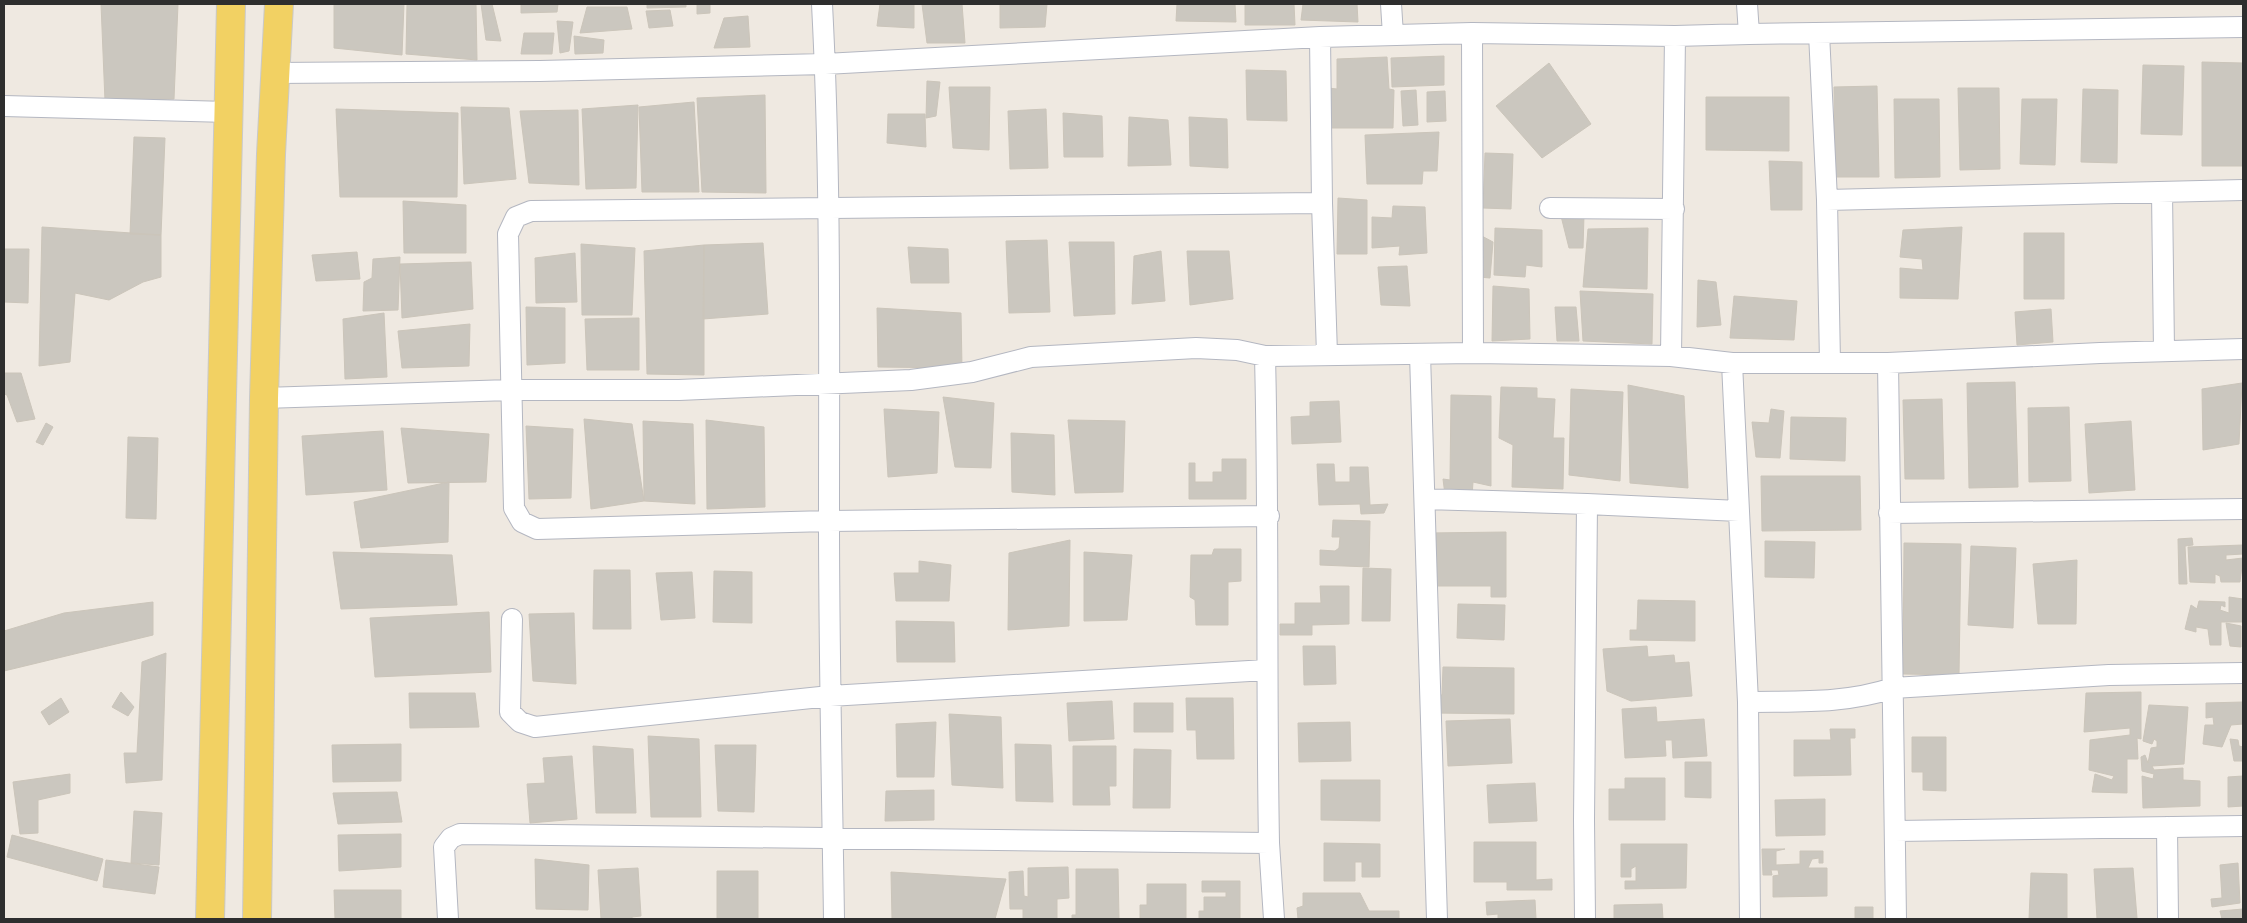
<svg xmlns="http://www.w3.org/2000/svg" width="2247" height="923" font-family="Inter,sans-serif">
	<style>
		.building { fill: #cbc7bf; stroke: #cbc5ba }
		.lines { fill: none; stroke-linecap: round; stroke-linejoin: round }
		.street-casing { stroke: #b4b7c1; stroke-width: 22 }
		.primary-casing { stroke: #c9c9c9; stroke-width: 30 }
		.street { stroke: #fff; stroke-width: 20 }
		.primary { stroke: #f2d163; stroke-width: 28 }
	</style>
	<rect width="100%" height="100%" fill="#efe9e1"/>
	<path class="building" d="M101 4H178L174 99 105 101Z
		M334 4H404L402 55 334 48Z
		M407 4H476L477 60 406 54Z
		M481 4H492L501 41 486 40Z
		M521 4H558L557 12 521 13Z
		M647 4H686V7L647 8Z
		M697 4H710V13L697 14Z
		M880 4H914V28L877 26Z
		M922 4H962L965 43H927Z
		M1000 4H1047L1045 27 1000 28Z
		M1177 4H1235L1236 22 1176 21Z
		M1245 4H1294L1295 25H1245Z
		M1303 4H1357L1358 22 1301 20Z
		M587 7H627L632 29 580 33Z
		M670 10 673 26 649 28 646 11Z
		M748 16 750 47 714 48 724 18Z
		M557 21 573 22 569 51 560 53Z
		M524 33H554L552 54H521Z
		M574 36 604 40 603 53 575 54Z
		M1444 56V85L1392 87 1391 58Z
		M1387 57 1389 89 1394 90 1393 128H1330L1328 88 1337 89V59Z
		M2202 62 2243 63V166H2202Z
		M1549 63 1591 124 1542 158 1496 106Z
		M2143 65 2184 66 2182 135 2141 134Z
		M1246 70 1286 71 1287 121 1247 120Z
		M927 81 940 82 936 116 926 118Z
		M1877 86 1879 177H1835L1834 87Z
		M949 87H990L989 150 953 148Z
		M1958 88H1999L2000 169 1960 170Z
		M2083 89 2118 90 2117 163 2081 162Z
		M1416 90 1418 125 1403 126 1401 91Z
		M1445 91 1446 121 1427 122V92Z
		M765 95 766 193 702 192 697 98Z
		M1706 97H1789V151L1706 150Z
		M1894 99H1939L1940 177 1895 178Z
		M2022 99H2057L2055 165 2020 164Z
		M694 102 699 192H642L639 107Z
		M638 105 636 188 586 189 582 109Z
		M461 107 509 108 516 179 464 184Z
		M336 109 458 113 457 197H340Z
		M1046 109 1048 168 1010 169 1008 111Z
		M578 110 579 185 529 183 520 111Z
		M1063 113 1102 116 1103 157H1064Z
		M888 114H925L926 147 887 143Z
		M1129 117 1168 120 1171 165 1128 166Z
		M1189 117 1227 119 1228 168 1190 166Z
		M1439 132 1437 171H1423L1422 184H1367L1365 135Z
		M134 137 165 138 161 235 130 234Z
		M1485 153 1513 154 1511 209 1483 208Z
		M1769 161 1802 162V210H1771Z
		M1338 198 1367 200V254H1337Z
		M403 201 466 205V253H404Z
		M1393 206 1425 207 1427 253 1399 255 1400 246 1372 248V217L1392 218Z
		M1584 215 1583 248H1569L1561 216Z
		M42 227 161 235V277L143 282 109 300 75 293 70 362 39 366Z
		M1962 227 1958 299 1900 298V268L1923 270 1922 259 1900 257 1903 230Z
		M1495 228 1542 230V267L1526 265 1525 277 1494 275Z
		M1648 228 1647 289 1583 287 1588 229Z
		M2024 233H2064V299H2024Z
		M1478 234 1493 242 1490 278 1479 277Z
		M1047 240 1050 312 1009 313 1006 241Z
		M1069 242H1114L1115 314 1074 316Z
		M763 243 768 314 703 319 704 245Z
		M581 244 635 248 632 315H582Z
		M704 245V375L647 374 644 251Z
		M908 247 948 249 949 283H911Z
		M4 249H29L28 303 4 302Z
		M1161 251 1165 301 1132 304 1134 256Z
		M1187 251H1229L1233 299 1190 305Z
		M357 252 360 279 316 281 312 255Z
		M575 253 577 302 536 303 535 258Z
		M400 257 398 310 363 311 364 282 372 278 373 259Z
		M471 262 473 309 402 318 400 264Z
		M1407 266 1410 306 1381 305 1378 267Z
		M1698 280 1716 282 1721 325 1697 327Z
		M1493 286 1529 289 1530 339 1492 341Z
		M1580 291 1653 294 1652 344 1583 341Z
		M1734 296 1797 301 1794 340 1730 338Z
		M526 307 565 308V363L527 365Z
		M1555 307H1576L1579 341H1557Z
		M877 308 961 313 962 368 878 367Z
		M2051 309 2053 342 2017 345 2015 312Z
		M384 313 387 377 345 379 343 319Z
		M639 318V370H587L585 319Z
		M470 324 469 366 402 368 398 331Z
		M4 373H21L35 419 17 422 7 395 4 394Z
		M2015 382 2018 487 1969 488 1967 383Z
		M2242 383 2239 444 2203 450 2202 389Z
		M1628 385 1684 396 1688 488 1630 483Z
		M1501 387 1537 388V398L1555 399 1553 438H1564L1563 489 1512 487 1513 445 1499 438Z
		M1571 389 1623 392 1620 481 1569 475Z
		M1451 395 1491 396V486L1473 482 1472 496 1445 495 1443 479 1450 480Z
		M943 397 994 403 991 468 955 467Z
		M1942 399 1944 479H1905L1903 400Z
		M1339 401 1341 442 1292 444 1291 417 1310 416V402Z
		M2069 407 2071 481 2029 482 2028 408Z
		M884 409 939 412 937 473 888 477Z
		M1771 409 1784 411 1780 458 1756 457 1752 422 1769 423Z
		M1791 417 1846 418 1845 461 1790 459Z
		M584 419 632 424 644 501 591 509Z
		M706 420 764 427 765 507 707 509Z
		M1068 420 1125 421 1123 492 1075 493Z
		M643 421 693 424 695 504 644 501Z
		M2131 421 2135 490 2089 493 2085 424Z
		M46 423 53 427 43 445 36 442Z
		M526 426 573 429 571 498 529 499Z
		M401 428 489 434 486 482 408 483Z
		M383 431 387 490 306 495 302 436Z
		M1011 433 1054 435 1055 495 1012 492Z
		M128 437 158 438 156 519 126 518Z
		M1222 459H1246V499H1189V463H1195V482H1213V472H1222Z
		M1317 464H1334L1335 482H1350V467H1368L1370 505 1388 504 1384 513 1361 514 1360 504 1319 505Z
		M1761 476H1860L1861 530 1762 531Z
		M449 482 448 542 361 548 354 502Z
		M1333 520 1370 521 1369 567 1320 565V550L1335 551 1339 548 1340 537H1332Z
		M1506 532V597H1491V586H1430L1429 533Z
		M2192 538 2193 545 2185 546 2187 584H2179L2178 539Z
		M1070 540 1069 626 1008 630 1009 553Z
		M1765 541 1815 542 1814 578 1765 577Z
		M1904 543 1961 544 1959 675 1903 674Z
		M2243 545V554L2226 555V560L2243 558 2240 582H2221L2220 576 2215 574V583L2190 582 2188 547Z
		M1971 546 2016 548 2013 628 1968 625Z
		M1214 549H1241V581L1228 582V625H1196L1195 600 1190 597 1191 555H1212Z
		M333 552 452 555 457 605 341 609Z
		M1084 552 1132 555 1127 620 1084 621Z
		M2077 560 2076 624H2038L2033 564Z
		M919 561 951 565 949 601H896L894 573H919Z
		M1363 568 1391 569 1390 621H1362Z
		M594 570H630L631 629H593Z
		M714 571 752 572V623L713 622Z
		M692 572 695 618 661 620 656 573Z
		M1320 586H1349V624L1312 625V635H1280V624H1295V603H1321Z
		M2229 597 2243 599 2242 622H2221V645H2210L2208 629 2196 627V632L2185 629 2191 605 2197 609 2199 601 2225 602V607L2221 605 2220 610 2229 613Z
		M1638 600 1695 601V641L1630 640V630H1637Z
		M153 602V635L4 671V631L64 613Z
		M1458 604 1505 605 1504 640 1457 638Z
		M489 612 491 672 375 677 370 618Z
		M574 613 576 684 533 681 529 614Z
		M896 621 954 622 955 662H897Z
		M2226 623 2241 626V647L2230 646Z
		M1303 646H1335L1336 684 1304 685Z
		M1647 646 1648 657 1674 655 1675 663 1689 662 1692 696 1631 701 1607 691 1603 649Z
		M166 653 162 780 126 783 124 753H137L142 662Z
		M1443 667 1514 668V714L1434 713V695H1442Z
		M121 692 134 707 128 716 112 707Z
		M2141 692V739L2137 738 2138 759H2127V793L2092 792 2095 774 2112 780 2114 776 2089 770 2090 740 2130 735V728L2084 732 2086 693Z
		M409 693H475L479 727 410 728Z
		M61 698 69 712 49 725 41 712Z
		M1186 698H1233L1234 759H1197L1196 730H1187Z
		M1112 701 1114 739 1069 741 1067 703Z
		M2243 702V724L2231 725 2222 747 2203 744 2205 725H2214L2213 717 2206 718V703Z
		M1134 703H1173V732H1134Z
		M2149 705 2188 707 2184 764 2152 766 2154 770 2183 768V780L2200 781V806L2143 808 2142 776 2153 779 2154 774 2142 771 2141 757 2145 755 2148 763 2151 748 2157 747V741L2154 739 2152 744 2143 741Z
		M1656 707 1657 722 1704 719 1707 756 1673 758 1672 740H1665L1666 756 1625 758 1622 709Z
		M949 714 1001 717 1003 788 952 785Z
		M1510 719 1512 763 1448 766 1446 721Z
		M936 722 934 777H897L896 724Z
		M1350 722 1351 761 1299 762 1298 723Z
		M1830 729H1855V738H1850L1851 775 1794 776V740H1831Z
		M648 736 699 739 701 817H651Z
		M1912 737H1946V791L1923 790V772H1912Z
		M2230 739 2238 740 2239 746 2243 747V761H2234Z
		M401 744V781L333 782 332 745Z
		M1015 744 1051 745 1053 802 1016 801Z
		M715 745H756L754 812 718 811Z
		M593 746 633 749 636 813H596Z
		M1073 746H1116V786H1109L1110 805H1073Z
		M1134 749 1171 750 1170 808H1133Z
		M572 756 577 819 530 823 527 784 545 783 543 758Z
		M1685 762H1711V798L1685 797Z
		M70 774V793L38 800V833L20 834 13 782Z
		M2243 776V806L2228 807V777Z
		M1625 778H1665V820H1609V789H1625Z
		M1321 780H1380V821L1321 820Z
		M1535 783 1537 821 1489 823 1487 785Z
		M934 790V820L885 821 886 791Z
		M397 792 402 822 338 824 333 793Z
		M1825 799V835L1776 836 1775 800Z
		M134 811 162 813 159 865 131 863Z
		M401 834V867L339 871 338 835Z
		M12 835 103 859 97 881 7 857Z
		M1474 842H1536V880L1552 879V890H1507V882H1474Z
		M1324 843 1380 844V877H1362V862H1355V881H1324Z
		M1621 844H1687L1686 888 1625 889V881H1636V866L1631 869V877H1621Z
		M1762 849H1785L1776 851V865L1800 864V851H1823V863H1819V858L1812 859 1808 868H1827V896L1773 897V876L1779 875 1778 870H1771L1772 875H1763Z
		M535 859 589 865 588 910 536 909Z
		M106 860 159 867 155 894 103 887Z
		M2238 863 2240 903 2212 907 2211 899 2222 898 2220 865Z
		M1068 867 1069 898 1057 899V919H1023V909H1010L1009 872 1023 871 1024 896 1028 897V868Z
		M638 868 641 916 632 917V919H601L598 870Z
		M2133 868 2137 918 2097 919 2094 869Z
		M1076 869H1118L1119 919H1072V915H1076Z
		M717 871H758V919H717Z
		M891 872 1006 879 995 919H892Z
		M2031 873 2067 874V919H2029Z
		M1202 881H1240V919H1199V911H1204V897H1226V892H1202Z
		M1147 884H1186V919H1140V905H1147Z
		M334 890H401V919H335Z
		M1303 893H1360L1369 911H1399V919H1298L1297 908 1303 906Z
		M1535 900 1536 919H1498V914L1487 915 1486 902Z
		M1662 904 1663 919H1614V905Z
		M1855 907H1873V919H1855Z
		M2243 909V919H2222L2220 911Z"/>
	<g class="lines">
		<g class="street-casing">
			<path id="street" d="M822 4C831 175 829 347 829 519 829 652 832 786 834 919
				M1391 4 1393 35
				M1472 33 1473 353
				M1819 33 1827 200 1830 363
				M1749 34 2243 27
				M1320 37 1322 203 1327 354
				M274 73 540 71 825 64 1320 37 1472 33 1675 36
				M4 106 228 112
				M2162 192 2164 351
				M1827 200 2243 190
				M1550 208 1674 209
				M1420 354 1437 919
				M1265 356C1269 518 1266 681 1269 843
				M1671 356 1675 36 1749 34 1747 4
				M1732 363 1748 702 1750 919
				M1888 363 1896 919
				M264 398 512 390H679L911 380 972 372 1031 357 1196 348 1237 350 1265 356 1473 353 1671 356 1732 363H1888L2100 353 2243 349
				M1425 499 1587 504 1584 820 1585 919
				M1587 504 1739 511
				M1889 513 2243 509
				M1269 516 829 521 537 529 522 522 514 508 508 234 516 217 531 211 1322 203
				M512 619 510 712 520 722 535 727 830 696 1266 670
				M1748 702C1799 701 1844 704 1893 688L2109 675 2243 673
				M2167 827 2168 919
				M1896 831 2243 826
				M448 919 444 847 451 838 460 834 1269 843 1274 919"/>
		</g>
		<g class="primary-casing">
			<path id="primary" d="M210 919 231 4
				M257 919 264 398 271 154 279 4"/>
		</g>
		<use href="#street" class="street"/>
		<use href="#primary" class="primary"/>
	</g>
	<rect width="2247" height="923" fill="none" stroke="#2e2e2e" stroke-width="10"/>
</svg>
